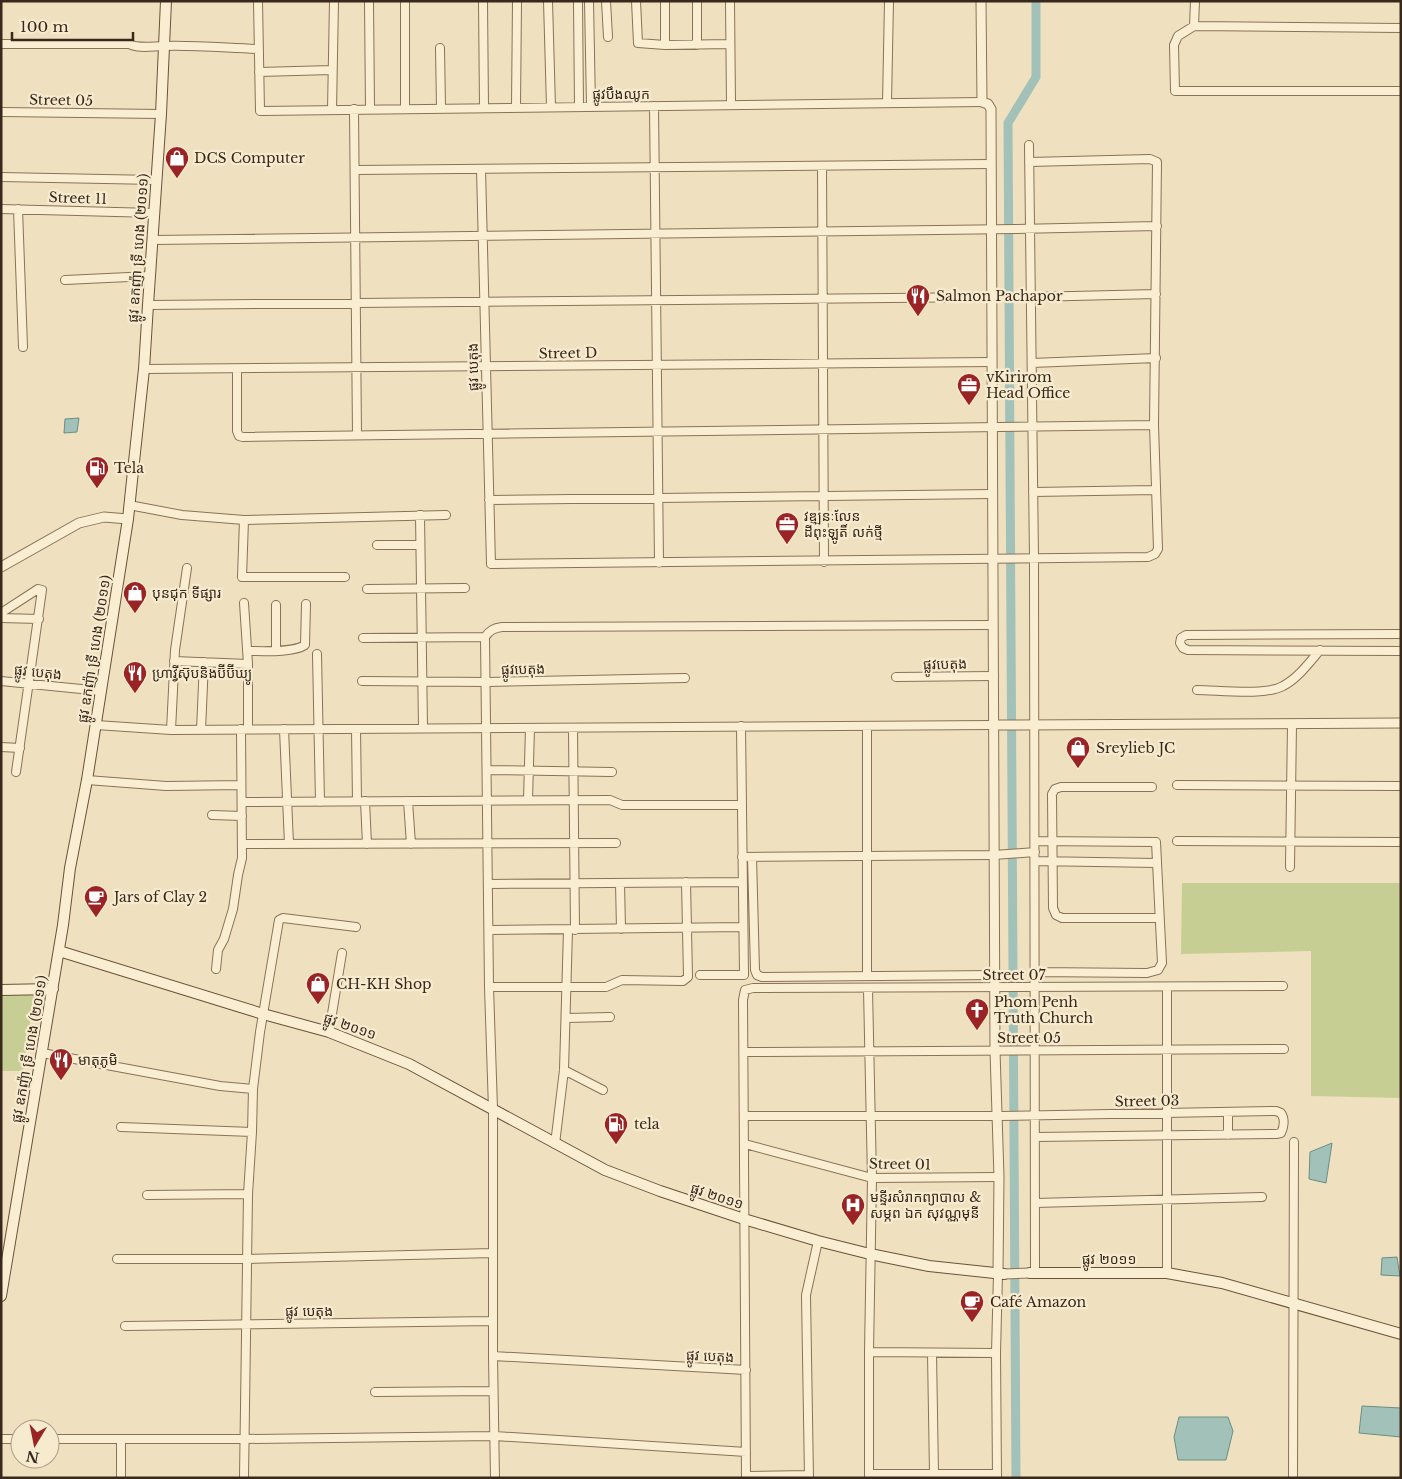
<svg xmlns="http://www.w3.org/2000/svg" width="1402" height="1479" font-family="'Libre Baskerville','Noto Sans Khmer',serif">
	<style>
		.green { fill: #c7ce93 }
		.water { fill: #a2c1b8; stroke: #698f86 }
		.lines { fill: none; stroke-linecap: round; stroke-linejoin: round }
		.canal { stroke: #a2c1b8; stroke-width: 9 }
		.minor-casing { stroke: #897257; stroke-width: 10 }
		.tertiary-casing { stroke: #897257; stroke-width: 11 }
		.secondary-casing { stroke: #6a523a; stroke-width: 12 }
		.minor { stroke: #faeed2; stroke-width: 8 }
		.tertiary { stroke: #faeed2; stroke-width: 9 }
		.secondary { stroke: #faeed2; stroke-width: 10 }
		.labels { text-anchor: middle; stroke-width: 4.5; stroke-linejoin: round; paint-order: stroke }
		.street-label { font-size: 14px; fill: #38291c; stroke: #f7ebcf }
		.poi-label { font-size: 14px; fill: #38291c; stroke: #f7ebcf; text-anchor: start }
	</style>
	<rect width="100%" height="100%" fill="#efe1bf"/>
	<path class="green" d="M1182 883H1401V1098L1311 1096V951L1181 954Z
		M34 994 23 1071H1V995Z"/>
	<path class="water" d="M79 418 77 432 64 433 65 419Z
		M1332 1143 1326 1183 1309 1179 1310 1152Z
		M1397 1257 1400 1276 1381 1275 1382 1258Z
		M1362 1406 1401 1408V1437L1359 1433Z
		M1179 1417H1228L1233 1431 1226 1460H1178L1174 1437Z"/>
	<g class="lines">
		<path class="canal" d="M1016 1478 1008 123 1036 77V1"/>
		<g class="minor-casing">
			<path id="minor" d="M258 1 260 111 982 102
				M369 1 370 109
				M405 1V109
				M483 1 484 108
				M548 1 551 107
				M578 1 579 107
				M589 1 591 106
				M606 1 608 37
				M636 1 638 43 665 45 730 44
				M665 1V45
				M697 1V45
				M730 1 731 105
				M1194 26 1195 1
				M1401 28 1194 26 1178 36 1174 45 1175 91H1401
				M1 44H129C139 49 153 46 164 46 195 45 227 48 258 49
				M440 48 441 108
				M259 72 332 70
				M887 103 889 1
				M654 106 659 563
				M516 107 517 1
				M354 109 357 435
				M332 110 334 1
				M1 112 161 114
				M1029 145 1034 559 1035 1273
				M822 166 824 562
				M481 169 491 564 1148 557 1155 554 1158 549 1154 425 1157 162 1150 159 1029 162
				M355 170 991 164
				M1 177 156 180
				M1 209 154 213
				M18 209 23 347
				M152 240 1015 229 1157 226
				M65 280 150 276
				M1031 297 1156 294
				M148 305 992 297
				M1032 363 1156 358
				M144 369 992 362
				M237 369V431L239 436 243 437 1154 425
				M1033 492 1155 490
				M489 500 993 494
				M129 505 182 515 244 520 446 515
				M420 515 423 728
				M244 520 242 577H345
				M377 545H420
				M367 589 465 588
				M244 603 248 664V729
				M276 605V651
				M1 613 38 589 42 590 16 772
				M1 618 39 619
				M1401 634 1186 635 1181 638 1180 643 1183 648 1188 650 1401 651
				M485 637 489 987 493 1109V1356L495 1478
				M363 638 485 637C490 630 494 628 502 627L993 625
				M247 651C262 651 293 653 305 645L306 604
				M317 654 320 802
				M174 661 248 664
				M896 677 994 676
				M1 681 101 691
				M362 681 487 682 685 678
				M1197 690C1218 690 1266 696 1283 686 1298 678 1309 663 1320 650
				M96 725 171 730 994 725
				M573 728 575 930
				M284 729 289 844
				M356 729 357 801
				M171 730 175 650 187 568
				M201 730 204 662
				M1 747 20 748
				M487 770 612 772
				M87 780 166 786 241 785
				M1177 785 1401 786
				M1152 787H1061L1055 789 1052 794 1053 908 1056 915 1062 918H1158
				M528 800 530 728
				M365 801 367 844
				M408 801 411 844
				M242 802 610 800 622 805H741
				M212 815 242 816
				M1035 841 1156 842 1162 963 1158 970 1147 973 1035 972
				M1177 841 1401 842
				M242 844 616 843
				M742 857 994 855 1035 852
				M752 857 755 970 757 975 762 977 995 975
				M1035 861 1157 863
				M1290 867 1292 724
				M620 883 621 929
				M489 884 742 882
				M490 930 743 927
				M216 969 218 950 224 939 233 909 238 875 242 858 241 729
				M700 975H744L741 726
				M867 976V726
				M489 987H606L622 980 683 981 688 977 686 882
				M1167 987V1273
				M868 989 872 1178 869 1352V1478
				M566 1018 610 1017
				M329 1032 342 953
				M744 1052 1284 1049
				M42 1053 220 1086 253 1089
				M564 1070 603 1090
				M1228 1112V1135
				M745 1116H998L1276 1111 1281 1113C1285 1119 1284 1127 1281 1133L1276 1134 1035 1137
				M121 1127 252 1132
				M555 1144 564 1070 568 930
				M745 1144 872 1178 999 1177
				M147 1195 248 1194
				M1035 1203 1262 1197
				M117 1259H247L493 1253
				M125 1326 492 1321
				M869 1352 996 1353
				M932 1353 934 1474
				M493 1356 746 1370
				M375 1392 493 1391
				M1 1439H20
				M50 1439H245L495 1436 746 1452
				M121 1439V1478
				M869 1474H997
				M746 1476 809 1475
				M244 1478 248 1194 252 1132 253 1089 260 1032 279 920 283 918 356 927
				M746 1478 743 1000 745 990 753 988 1283 986
				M809 1478 806 1295 818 1241
				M997 1478 996 1353 998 1273
				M1293 1478 1294 1142"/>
		</g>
		<g class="tertiary-casing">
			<path id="tertiary" d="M981 1 982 102 988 104 991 109 995 1051 999 1177 998 1273
				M1 567 79 523 104 517 128 519
				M994 725 1401 723
				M1004 1274 1030 1273"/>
		</g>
		<g class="secondary-casing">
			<path id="secondary" d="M59 951 263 1014 329 1032 409 1064 605 1170 660 1191 744 1219 818 1241 870 1254 929 1266 1004 1274
				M1 990 53 989
				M1030 1273H1167L1222 1283 1401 1334
				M1 1296 63 925 70 868 87 780 128 519 133 471 144 369 148 305 161 114 166 1"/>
		</g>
		<use href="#minor" class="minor"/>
		<use href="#tertiary" class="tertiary"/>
		<use href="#secondary" class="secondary"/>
	</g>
	<defs>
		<g id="shop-pin" transform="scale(1.25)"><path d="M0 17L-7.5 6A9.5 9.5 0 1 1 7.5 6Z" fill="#9a2425" stroke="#f7ebcf"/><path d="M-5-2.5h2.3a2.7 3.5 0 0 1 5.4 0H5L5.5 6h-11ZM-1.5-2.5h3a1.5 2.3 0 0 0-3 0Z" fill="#fff"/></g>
		<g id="restaurant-pin" transform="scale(1.25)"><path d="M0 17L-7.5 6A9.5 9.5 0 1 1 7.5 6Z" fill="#9a2425" stroke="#f7ebcf"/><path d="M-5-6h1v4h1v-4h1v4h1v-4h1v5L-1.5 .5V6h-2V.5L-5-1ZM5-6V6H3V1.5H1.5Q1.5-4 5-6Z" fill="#fff"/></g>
		<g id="office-pin" transform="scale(1.25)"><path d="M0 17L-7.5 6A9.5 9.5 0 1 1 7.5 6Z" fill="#9a2425" stroke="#f7ebcf"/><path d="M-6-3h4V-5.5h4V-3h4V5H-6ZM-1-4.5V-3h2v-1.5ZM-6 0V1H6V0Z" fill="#fff"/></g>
		<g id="fuel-pin" transform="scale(1.25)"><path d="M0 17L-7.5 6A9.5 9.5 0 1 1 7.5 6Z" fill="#9a2425" stroke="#f7ebcf"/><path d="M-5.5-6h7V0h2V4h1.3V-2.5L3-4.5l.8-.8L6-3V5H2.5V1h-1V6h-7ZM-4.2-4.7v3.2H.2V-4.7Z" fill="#fff"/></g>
		<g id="cafe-pin" transform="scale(1.25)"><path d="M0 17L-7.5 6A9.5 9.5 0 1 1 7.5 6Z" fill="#9a2425" stroke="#f7ebcf"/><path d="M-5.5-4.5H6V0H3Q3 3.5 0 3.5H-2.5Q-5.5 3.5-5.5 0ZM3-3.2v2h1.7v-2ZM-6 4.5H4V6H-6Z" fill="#fff"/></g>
		<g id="church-pin" transform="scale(1.25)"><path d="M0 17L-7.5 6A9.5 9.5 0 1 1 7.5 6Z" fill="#9a2425" stroke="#f7ebcf"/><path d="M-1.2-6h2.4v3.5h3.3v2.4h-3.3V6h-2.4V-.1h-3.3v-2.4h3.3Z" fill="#fff"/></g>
		<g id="hospital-pin" transform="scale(1.25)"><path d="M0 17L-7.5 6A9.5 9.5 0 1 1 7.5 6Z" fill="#9a2425" stroke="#f7ebcf"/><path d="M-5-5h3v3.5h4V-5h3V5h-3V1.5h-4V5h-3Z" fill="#fff"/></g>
	</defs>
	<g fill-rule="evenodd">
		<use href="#shop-pin" x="177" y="158"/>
		<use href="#restaurant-pin" x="918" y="296"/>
		<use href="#office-pin" x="969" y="385"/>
		<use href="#fuel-pin" x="97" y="468"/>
		<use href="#office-pin" x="787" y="524"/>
		<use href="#shop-pin" x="135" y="593"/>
		<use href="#restaurant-pin" x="135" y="673"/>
		<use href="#shop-pin" x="1078" y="748"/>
		<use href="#cafe-pin" x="96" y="897"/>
		<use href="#shop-pin" x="318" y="984"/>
		<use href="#church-pin" x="977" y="1010"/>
		<use href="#restaurant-pin" x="61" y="1060"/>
		<use href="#fuel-pin" x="616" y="1124"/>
		<use href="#hospital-pin" x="853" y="1205"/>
		<use href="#cafe-pin" x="972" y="1302"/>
	</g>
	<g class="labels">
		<g class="street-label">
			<text x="621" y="99">ផ្លូវបឹងឈូក</text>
			<text transform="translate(61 100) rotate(1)" y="5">Street 05</text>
			<text transform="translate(78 198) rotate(2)" y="5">Street 11</text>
			<text transform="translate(138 248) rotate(-86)" y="5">ផ្លូវ ឧកញ៉ា ទ្រី ហេង (២០១១)</text>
			<text transform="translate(568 353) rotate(-1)" y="5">Street D</text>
			<text transform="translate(473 367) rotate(-91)" y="5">ផ្លូវ បេតុង</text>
			<text transform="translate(94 649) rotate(-81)" y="5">ផ្លូវ ឧកញ៉ា ទ្រី ហេង (២០១១)</text>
			<text transform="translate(945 664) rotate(-1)" y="5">ផ្លូវបេតុង</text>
			<text transform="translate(523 669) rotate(-1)" y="5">ផ្លូវបេតុង</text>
			<text transform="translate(38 672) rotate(6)" y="5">ផ្លូវ បេតុង</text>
			<text x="1014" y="980">Street 07</text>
			<text transform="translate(350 1026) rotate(19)" y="5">ផ្លូវ ២០១១</text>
			<text x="1029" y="1043">Street 05</text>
			<text transform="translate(29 1049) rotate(-80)" y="5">ផ្លូវ ឧកញ៉ា ទ្រី ហេង (២០១១)</text>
			<text transform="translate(1147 1101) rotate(-1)" y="5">Street 03</text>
			<text transform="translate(900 1164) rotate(1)" y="5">Street 01</text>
			<text transform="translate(717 1196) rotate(18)" y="5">ផ្លូវ ២០១១</text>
			<text x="1109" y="1264">ផ្លូវ ២០១១</text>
			<text x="309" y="1316">ផ្លូវ បេតុង</text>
			<text transform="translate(710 1356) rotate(3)" y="5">ផ្លូវ បេតុង</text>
		</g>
		<g class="poi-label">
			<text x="194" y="163">DCS Computer</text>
			<text x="936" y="301">Salmon Pachapor</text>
			<text x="986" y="382">vKirirom<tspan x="986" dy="16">Head Office</tspan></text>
			<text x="114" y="473">Tela</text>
			<text x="804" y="521">វឌ្ឍនៈលែន<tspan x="804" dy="16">ដីពុះឡូតិ៍ លក់ថ្មី</tspan></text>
			<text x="152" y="598">បុនជុក ទីផ្សារ</text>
			<text x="152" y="678">ហ្រាវ្វីស៊ុបនិងប៊ីប៊ីឃ្យូ</text>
			<text x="1096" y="753">Sreylieb JC</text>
			<text x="114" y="902">Jars of Clay 2</text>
			<text x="336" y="989">CH-KH Shop</text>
			<text x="994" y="1007">Phom Penh<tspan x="994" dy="16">Truth Church</tspan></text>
			<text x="78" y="1065">មាតុភូមិ</text>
			<text x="634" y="1129">tela</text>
			<text x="870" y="1202">មន្ទីរសំរាកព្យាបាល &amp;<tspan x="870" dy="16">សម្ភព ឯក សុវណ្ណមុនី</tspan></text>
			<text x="990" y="1307">Café Amazon</text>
		</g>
	</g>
	<rect width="1402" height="1479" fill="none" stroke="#38291c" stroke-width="5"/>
	<g transform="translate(35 1444) rotate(190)"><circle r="24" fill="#f7ebcf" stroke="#ab9d87"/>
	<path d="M0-4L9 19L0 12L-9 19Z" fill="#9a2425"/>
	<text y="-8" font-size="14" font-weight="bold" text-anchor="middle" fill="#38291c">N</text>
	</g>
	<path d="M12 32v8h121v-8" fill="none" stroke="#38291c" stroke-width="2.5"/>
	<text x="20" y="32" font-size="15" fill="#38291c" stroke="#f7ebcf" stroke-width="4" paint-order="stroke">100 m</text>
</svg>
